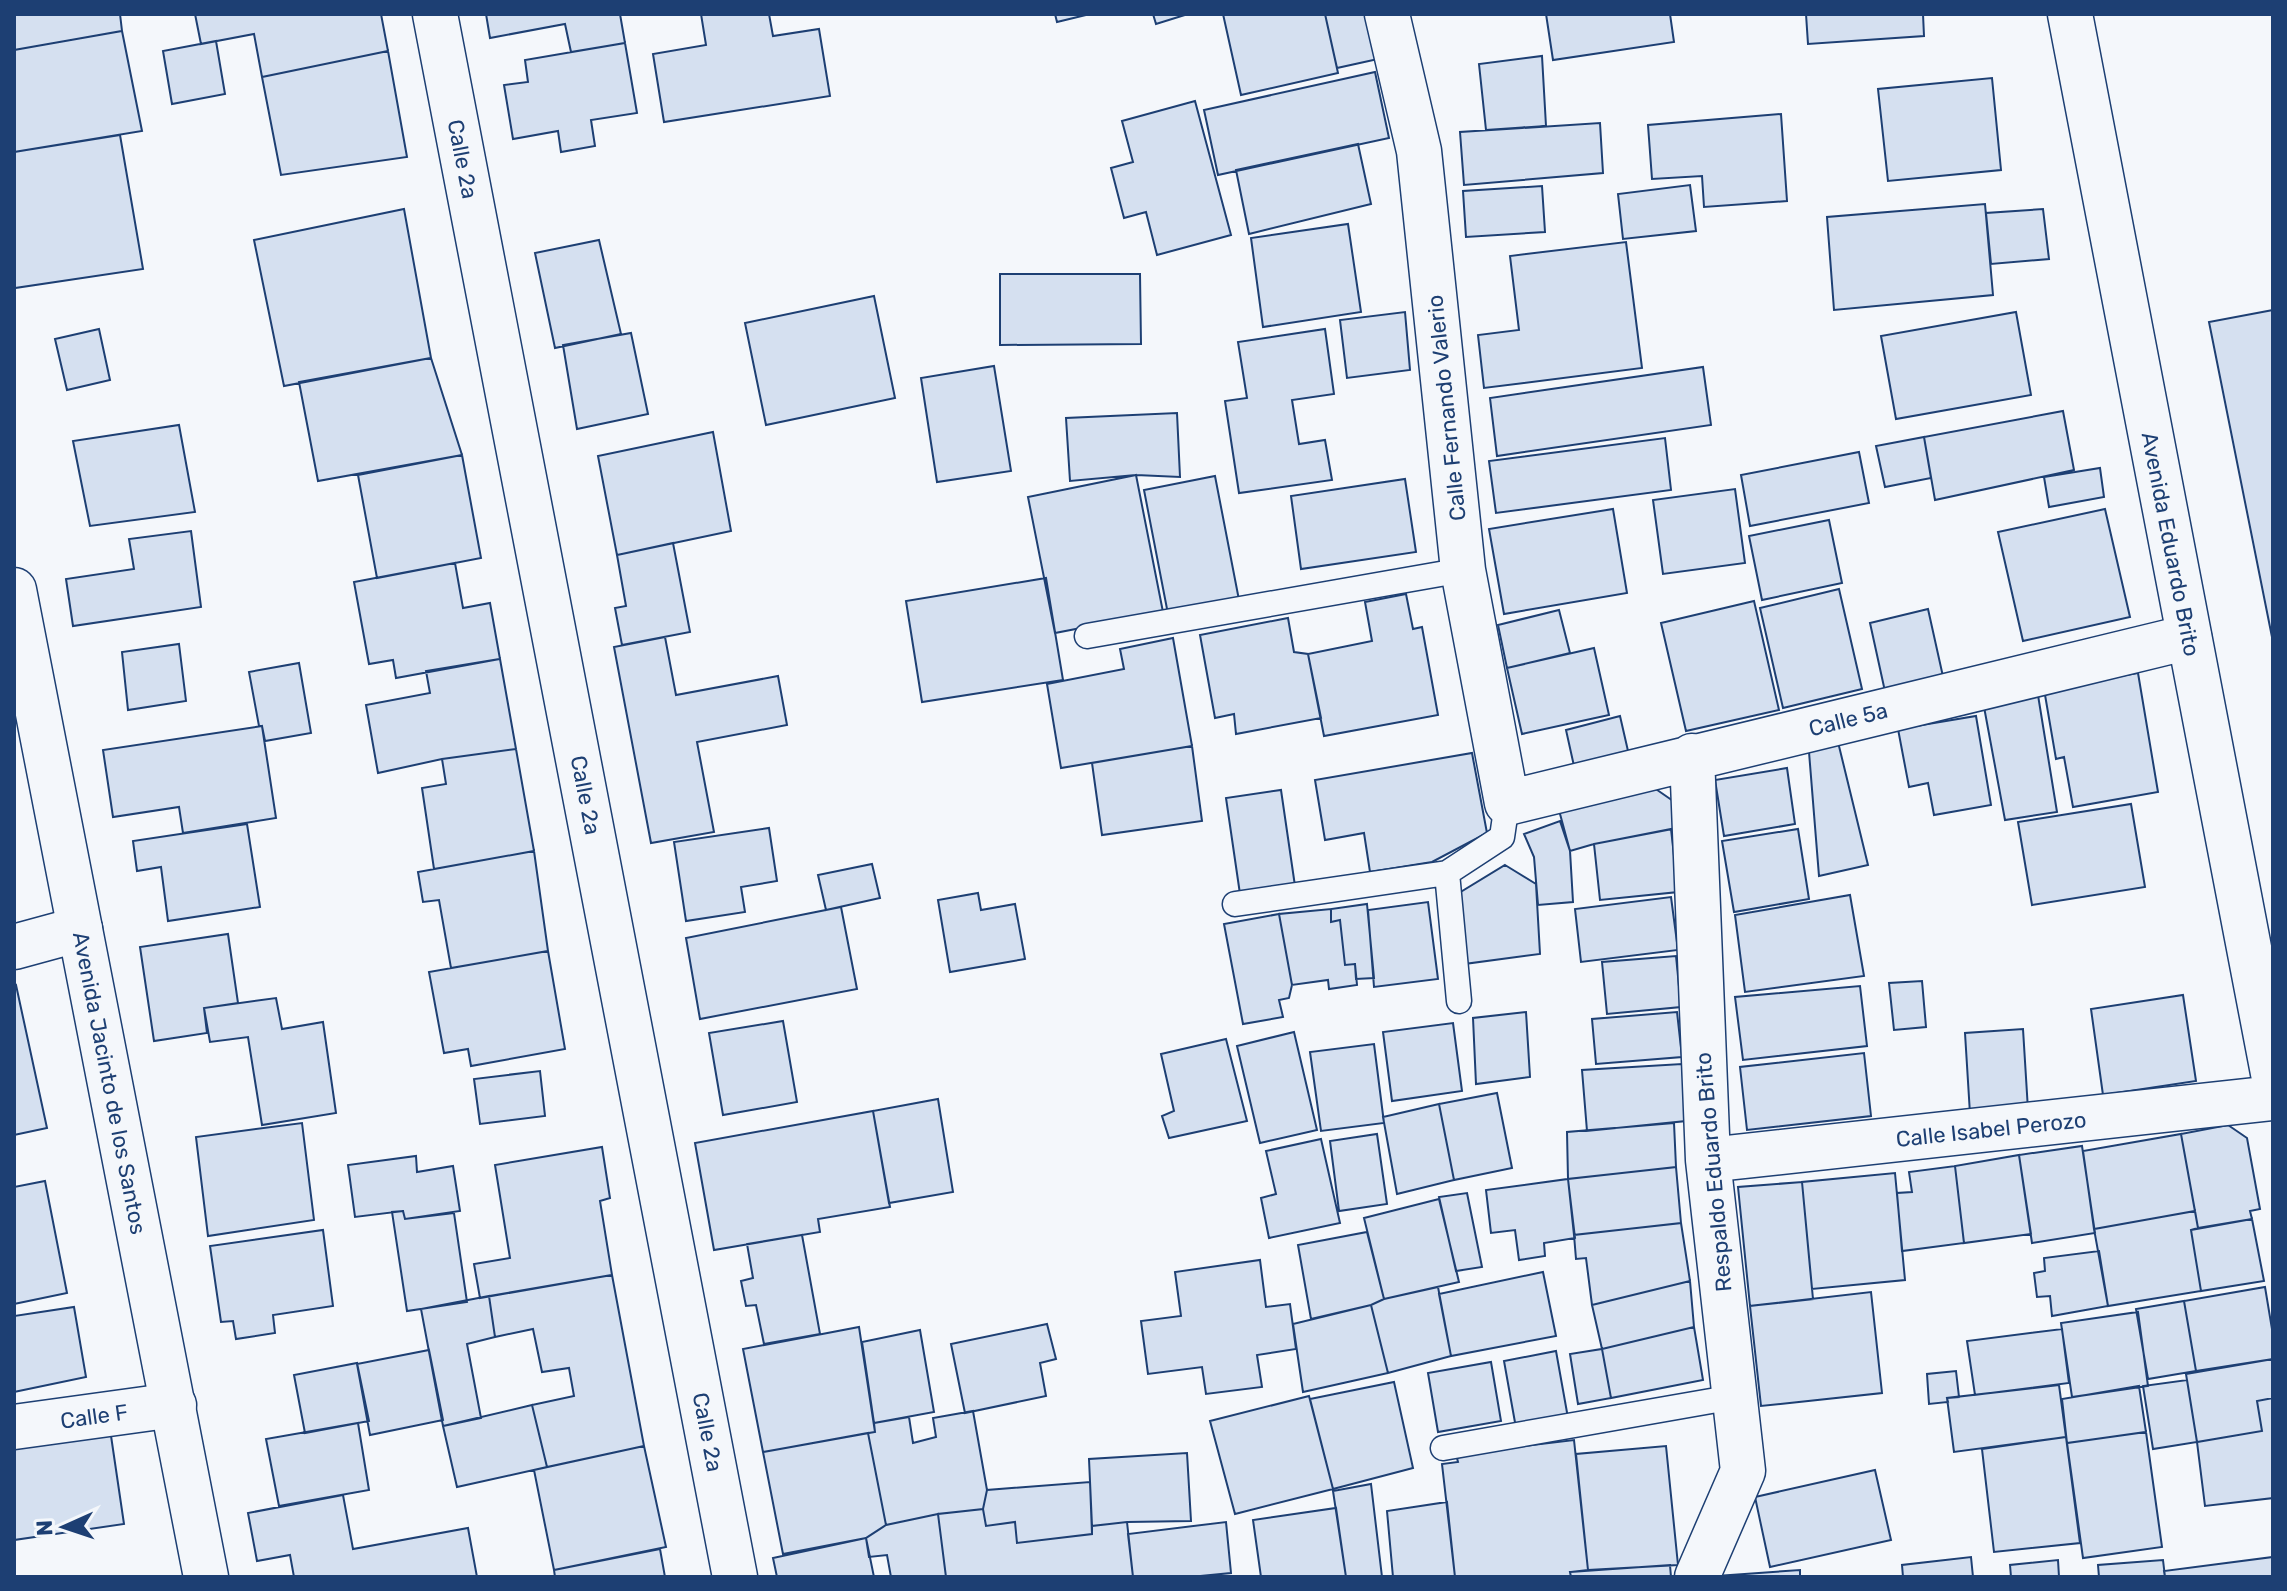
<svg xmlns="http://www.w3.org/2000/svg" width="2287" height="1591" font-family="Rubik,sans-serif">
	<style>
		.building { fill: #d5e0f0; stroke: #1d3f73; stroke-width: 2 }
		.lines { fill: none; stroke-linecap: round; stroke-linejoin: round }
		.lane-casing { stroke: #1d3f73; stroke-width: 27 }
		.street-casing { stroke: #1d3f73; stroke-width: 47 }
		.secondary-casing { stroke: #1d3f73; stroke-width: 47 }
		.lane { stroke: #f4f7fb; stroke-width: 24 }
		.street { stroke: #f4f7fb; stroke-width: 44 }
		.secondary { stroke: #f4f7fb; stroke-width: 44 }
		.labels { text-anchor: middle; stroke-width: 6; stroke-linejoin: round; paint-order: stroke }
		.street-label { font-size: 22px; fill: #1d3f73; stroke: #f4f7fb }
	</style>
	<rect width="100%" height="100%" fill="#f4f7fb"/>
	<path class="building" d="M14 14H120L122 31 14 50Z
		M195 14H381L388 51 262 77 254 34 201 44Z
		M486 14H620L625 43 571 52 565 24 490 38Z
		M701 14H769L773 36 819 29 830 96 664 122 653 54 706 45Z
		M1055 14H1090L1057 22Z
		M1153 14H1188L1156 24Z
		M1223 14H1325L1338 73 1241 95Z
		M1325 14H1369L1378 59 1337 68Z
		M1546 14H1670L1674 42 1553 60Z
		M1806 14H1923L1924 36 1808 44Z
		M122 31 142 131 14 152V50Z
		M216 41 225 94 172 104 163 51Z
		M625 43 637 113 591 120 595 146 561 152 558 131 513 139 504 85 528 82 525 60Z
		M388 51 407 157 281 175 262 77Z
		M1542 56 1546 126 1486 130 1479 64Z
		M1375 72 1389 138 1218 175 1204 110Z
		M1992 78 2001 170 1888 181 1878 89Z
		M1195 101 1231 235 1157 255 1146 212 1124 218 1111 168 1133 162 1122 121Z
		M1781 114 1787 201 1704 207 1702 176 1652 179 1648 125Z
		M1600 123 1603 173 1464 185 1460 132Z
		M120 135 143 269 15 288 14 152Z
		M1358 144 1371 204 1249 234 1236 170Z
		M1690 185 1696 231 1623 239 1618 194Z
		M1542 186 1545 232 1466 237 1463 191Z
		M1985 204 1993 295 1834 310 1827 217Z
		M404 209 431 358 284 386 254 240Z
		M2043 209 2049 259 1991 264 1986 213Z
		M1348 224 1361 312 1263 327 1251 238Z
		M599 240 621 334 555 348 535 253Z
		M1626 242 1642 368 1484 388 1478 335 1519 330 1510 256Z
		M1000 274H1140L1141 344 1000 345Z
		M874 296 895 398 766 425 745 323Z
		M2273 310V642L2209 322Z
		M1405 312 1410 370 1347 378 1340 320Z
		M2016 312 2031 395 1896 419 1881 336Z
		M99 329 110 380 67 390 55 339Z
		M1325 329 1334 394 1292 400 1299 444 1325 440 1332 480 1239 493 1225 401 1247 398 1238 342Z
		M631 333 648 414 577 429 563 345Z
		M431 358 462 455 318 481 299 382Z
		M994 366 1011 471 937 482 921 378Z
		M1703 367 1711 425 1497 456 1490 398Z
		M2063 411 2074 470 1935 500 1924 437Z
		M1177 413 1180 477 1136 475 1070 481 1066 418Z
		M179 425 195 512 90 526 73 441Z
		M713 432 731 531 617 555 598 456Z
		M1924 437 1931 478 1885 487 1876 446Z
		M1665 438 1671 490 1496 513 1489 461Z
		M1859 452 1869 503 1750 526 1741 475Z
		M462 455 481 558 377 578 358 475Z
		M2100 468 2104 497 2049 507 2044 477Z
		M1136 475 1163 612 1055 633 1028 497Z
		M1215 476 1239 600 1168 614 1144 490Z
		M1405 479 1416 552 1301 569 1291 496Z
		M1735 489 1745 563 1663 574 1653 500Z
		M1613 509 1627 593 1504 614 1489 529Z
		M2105 509 2130 617 2023 641 1998 532Z
		M1829 520 1842 583 1762 600 1749 536Z
		M191 531 201 607 73 626 66 579 134 569 129 539Z
		M673 543 690 632 622 645 615 608 626 606 617 555Z
		M455 563 463 608 490 603 500 659 396 678 393 660 369 664 354 582Z
		M1046 578 1063 680 922 702 906 601Z
		M1839 589 1862 689 1783 708 1760 608Z
		M1406 594 1413 629 1422 627 1438 715 1324 736 1308 654 1372 641 1365 602Z
		M1754 601 1779 710 1686 731 1661 623Z
		M1928 609 1944 681 1886 696 1870 623Z
		M1559 610 1570 653 1507 668 1498 625Z
		M1288 618 1294 652 1308 654 1321 718 1236 734 1234 714 1215 718 1200 635Z
		M665 637 676 695 778 676 787 725 697 742 714 832 651 843 614 647Z
		M1173 638 1192 746 1061 768 1047 684 1124 669 1120 649Z
		M179 644 186 701 128 710 122 652Z
		M1594 648 1609 715 1522 734 1507 668Z
		M500 659 516 749 442 759 378 773 366 705 430 693 426 671Z
		M299 663 311 733 265 741 262 726H259L249 672Z
		M2138 673 2158 792 2073 807 2064 757 2056 759 2044 689Z
		M2037 689 2057 812 2005 820 1982 696Z
		M1620 716 1631 764 1576 775 1566 730Z
		M1976 716 1991 805 1934 815 1928 783 1909 787 1898 729Z
		M262 726 276 818 183 833 179 807 113 817 103 750Z
		M1838 742 1868 865 1819 876 1809 752Z
		M1192 746 1202 821 1102 835 1092 763Z
		M516 749 534 851 434 869 422 788 446 784 442 759Z
		M1472 753 1487 833 1432 862 1370 872 1364 833 1325 840 1315 780Z
		M1787 768 1795 824 1724 836 1715 780Z
		M1650 785 1676 803 1678 828 1594 844 1570 851 1556 799Z
		M1281 790 1295 886 1240 894 1226 798Z
		M2131 804 2145 887 2032 905 2018 822Z
		M1560 821 1570 851 1573 902 1538 905 1534 857 1524 834Z
		M247 824 260 907 168 921 161 867 137 871 133 841Z
		M769 828 777 881 741 887 745 912 686 921 674 842Z
		M1671 829 1678 892 1600 900 1594 844Z
		M1798 829 1809 899 1734 912 1722 841Z
		M534 851 548 951 451 968 439 900 423 902 418 872Z
		M872 864 880 898 826 910 818 875Z
		M1505 865 1536 884 1540 954 1464 964 1459 893Z
		M978 893 981 910 1015 904 1025 959 950 972 938 900Z
		M1850 895 1864 976 1745 992 1735 915Z
		M1671 897 1678 950 1581 962 1575 909Z
		M1428 902 1438 979 1374 987 1368 910Z
		M1367 904 1374 978 1356 979 1355 964 1345 965 1340 920 1331 922V909Z
		M841 907 857 989 700 1019 686 938Z
		M1331 909V922L1340 920 1345 965 1355 964 1357 985 1329 989 1328 980 1292 985 1279 914Z
		M1279 914 1292 985 1289 998 1279 1000 1283 1017 1243 1024 1224 924Z
		M228 934 238 1003 204 1008 207 1033 154 1041 140 947Z
		M548 951 565 1049 471 1066 468 1049 444 1053 429 972Z
		M1676 956 1681 1007 1607 1014 1602 962Z
		M1922 981 1926 1027 1894 1030 1889 983Z
		M16 985 47 1128 14 1135V986Z
		M1860 986 1867 1046 1743 1060 1735 997Z
		M2183 995 2196 1081 2103 1095 2091 1009Z
		M276 998 282 1029 323 1022 336 1113 262 1125 248 1037 210 1042 204 1008Z
		M1526 1012 1530 1077 1476 1084 1473 1018Z
		M1677 1012 1682 1057 1596 1064 1592 1019Z
		M783 1021 797 1102 723 1115 709 1033Z
		M1453 1023 1462 1091 1392 1101 1383 1032Z
		M2023 1029 2028 1110 1970 1114 1965 1033Z
		M1294 1032 1317 1130 1260 1143 1237 1046Z
		M1226 1039 1247 1121 1169 1138 1162 1116 1174 1111 1161 1054Z
		M1374 1044 1384 1123 1321 1131 1310 1052Z
		M1864 1053 1871 1116 1747 1130 1740 1067Z
		M1682 1064 1686 1121 1587 1131 1582 1070Z
		M540 1071 545 1116 480 1124 474 1079Z
		M1497 1093 1512 1168 1454 1180 1439 1104Z
		M938 1099 953 1192 889 1203 873 1111Z
		M1439 1104 1454 1180 1397 1194 1383 1117Z
		M873 1111 890 1207 818 1219 820 1232 714 1250 695 1143Z
		M302 1123 314 1220 208 1236 196 1137Z
		M1674 1123 1676 1167 1568 1179 1567 1132Z
		M2228 1125 2247 1138 2260 1209 2250 1211 2252 1219 2198 1228 2181 1134Z
		M1377 1134 1387 1204 1339 1211 1330 1141Z
		M2181 1134 2195 1211 2094 1229 2083 1151Z
		M1321 1139 1340 1223 1269 1238 1261 1198 1276 1194 1266 1151Z
		M2082 1146 2095 1233 2032 1243 2019 1155Z
		M602 1147 610 1198 600 1201 612 1275 480 1298 474 1264 510 1258 495 1165Z
		M2019 1155 2031 1234 1964 1243 1955 1166Z
		M416 1156 417 1172 453 1166 460 1211 405 1219 403 1211 355 1217 348 1165Z
		M1955 1166 1964 1243 1902 1251 1897 1193 1912 1192 1909 1172Z
		M1676 1167 1681 1223 1574 1235 1568 1179Z
		M1895 1173 1905 1280 1812 1289 1802 1182Z
		M1568 1179 1575 1238 1544 1243 1545 1256 1519 1260 1515 1230 1491 1233 1486 1190Z
		M45 1181 67 1293 14 1304V1187Z
		M1802 1182 1813 1299 1750 1306 1738 1187Z
		M1467 1193 1482 1267 1456 1271 1439 1197Z
		M1439 1199 1459 1282 1384 1299 1364 1218Z
		M403 1211 405 1219 454 1213 467 1302 407 1311 392 1212Z
		M2195 1211 2198 1228 2191 1230 2201 1291 2108 1306 2094 1229Z
		M2252 1219 2264 1281 2201 1291 2191 1230Z
		M1681 1223 1690 1281 1592 1305 1586 1258 1576 1259 1574 1235Z
		M323 1230 333 1306 273 1315 275 1333 236 1339 233 1321 221 1322 210 1246Z
		M1367 1232 1384 1299 1371 1305 1311 1319 1298 1245Z
		M802 1235 820 1334 764 1344 756 1305 746 1306 741 1281 753 1278 747 1244Z
		M2099 1251 2108 1306 2052 1316 2050 1296 2037 1297 2034 1273 2045 1271 2044 1258Z
		M1260 1260 1266 1307 1290 1304 1296 1349 1257 1355 1262 1387 1206 1394 1202 1367 1148 1374 1141 1321 1181 1316 1175 1272Z
		M1543 1272 1556 1336 1451 1356 1439 1294Z
		M612 1275 644 1446 547 1467 532 1405 574 1396 569 1368 542 1372 533 1329 495 1337 489 1296Z
		M1690 1281 1694 1327 1602 1349 1592 1305Z
		M1438 1287 1451 1356 1388 1373 1371 1305 1384 1299Z
		M2265 1287 2273 1335V1359L2196 1371 2184 1301Z
		M1871 1292 1882 1393 1761 1406 1750 1306Z
		M489 1296 495 1337 467 1344 481 1418 443 1426 421 1309Z
		M2184 1301 2196 1371 2148 1379 2136 1309Z
		M1371 1305 1388 1373 1303 1392 1293 1324Z
		M74 1307 86 1377 14 1392V1316Z
		M2138 1312 2148 1386 2072 1397 2061 1323Z
		M1047 1324 1056 1359 1040 1363 1046 1396 965 1413 951 1344Z
		M859 1327 875 1432 763 1452 743 1349Z
		M1694 1327 1703 1380 1611 1398 1602 1349Z
		M2062 1329 2069 1383 1975 1395 1967 1341Z
		M920 1330 934 1412 874 1423 862 1342Z
		M1602 1349 1611 1398 1578 1404 1570 1354Z
		M429 1350 443 1420 370 1435 357 1364Z
		M1556 1351 1568 1418 1516 1428 1504 1361Z
		M2273 1359V1398L2257 1401 2262 1431 2197 1442 2186 1374Z
		M1491 1362 1501 1421 1438 1432 1428 1373Z
		M357 1363 369 1421 305 1433 294 1375Z
		M1956 1371 1959 1397 1947 1398 1948 1402 1929 1404 1927 1374Z
		M2187 1380 2197 1442 2153 1449 2143 1386Z
		M1394 1382 1413 1468 1333 1489 1310 1399Z
		M2059 1385 2066 1437 1954 1452 1947 1398Z
		M2139 1386 2146 1432 2067 1443 2062 1399Z
		M1309 1396 1333 1489 1235 1514 1210 1421Z
		M2273 1398V1498L2205 1506 2197 1442 2262 1431 2257 1401Z
		M532 1405 547 1467 457 1487 443 1426Z
		M973 1411 987 1490 983 1509 938 1514 886 1525 868 1433 875 1432 874 1423 909 1417 913 1443 936 1437 933 1418Z
		M358 1423 369 1490 279 1506 266 1439Z
		M110 1429 124 1524 14 1540V1444Z
		M2146 1432 2162 1547 2083 1558 2067 1443Z
		M868 1433 886 1525 866 1538 783 1554 763 1452Z
		M2066 1437 2080 1543 1994 1552 1982 1449Z
		M1574 1440 1588 1570 1570 1572 1571 1577H1455L1442 1464 1458 1462 1456 1454Z
		M644 1446 666 1547 554 1570 534 1470Z
		M1666 1446 1678 1565 1588 1570 1576 1454Z
		M1187 1453 1191 1521 1127 1522 1092 1526 1089 1459Z
		M1875 1470 1891 1540 1770 1567 1755 1497Z
		M1090 1482 1092 1534 1017 1543 1015 1522 986 1526 983 1509 987 1490Z
		M1371 1484 1382 1577H1346L1333 1491Z
		M343 1495 353 1549 468 1528 477 1577H294L290 1555 257 1561 248 1513Z
		M1447 1502 1455 1577H1393L1387 1511Z
		M1336 1508 1346 1577H1261L1253 1520Z
		M983 1509 986 1526 1015 1522 1017 1543 1092 1534V1526L1127 1522 1133 1577H946L938 1514Z
		M938 1514 946 1577H891L887 1555 869 1557 866 1538 886 1525Z
		M1226 1522 1231 1573 1190 1577H1133L1128 1534Z
		M866 1538 874 1577H777L773 1558Z
		M660 1549 665 1577H555L554 1570Z
		M1971 1557 1973 1577H1903L1902 1565Z
		M2273 1557V1577H2165L2164 1571Z
		M2058 1560 2059 1577H2011L2010 1565Z
		M2163 1560 2165 1577H2099L2098 1565Z
		M1670 1565 1671 1577H1571L1570 1572Z
		M1800 1570V1577H1717V1576Z"/>
	<g class="lines">
		<g class="lane-casing">
			<path id="lane" d="M1087 636 1463 570
				M1447 873 1459 1001
				M1235 904 1447 873 1502 837 1507 803
				M1443 1448 1734 1397"/>
		</g>
		<g class="street-casing">
			<path id="street" d="M435 14 735 1577
				M1387 14 1419 151 1463 570 1507 803 2189 637
				M1692 756 1708 1160 1743 1471 1697 1577
				M14 947 80 929
				M1708 1160 2273 1098
				M14 1427 174 1405"/>
		</g>
		<g class="secondary-casing">
			<path id="secondary" d="M2070 14 2273 1073
				M14 590 206 1577"/>
		</g>
		<use href="#lane" class="lane"/>
		<use href="#street" class="street"/>
		<use href="#secondary" class="secondary"/>
	</g>
	<g class="labels">
		<g class="street-label">
			<text transform="translate(463 159) rotate(79)" y="8">Calle 2a</text>
			<text transform="translate(1446 408) rotate(-96)" y="8">Calle Fernando Valerio</text>
			<text transform="translate(2171 544) rotate(79)" y="8">Avenida Eduardo Brito</text>
			<text transform="translate(1848 719) rotate(-14)" y="8">Calle 5a</text>
			<text transform="translate(586 795) rotate(79)" y="8">Calle 2a</text>
			<text transform="translate(110 1083) rotate(79)" y="8">Avenida Jacinto de los Santos</text>
			<text transform="translate(1991 1129) rotate(-6)" y="8">Calle Isabel Perozo</text>
			<text transform="translate(1713 1172) rotate(-95)" y="8">Respaldo Eduardo Brito</text>
			<text transform="translate(94 1416) rotate(-8)" y="8">Calle F</text>
			<text transform="translate(708 1432) rotate(79)" y="8">Calle 2a</text>
		</g>
	</g>
	<rect width="2287" height="1591" fill="none" stroke="#1d3f73" stroke-width="32"/>
	<g transform="translate(64 1527) rotate(267)" stroke="#f4f7fb" stroke-width="6" paint-order="stroke">
	<path d="M0-6L14 30L0 20L-14 30Z" fill="#1d3f73"/>
	<text y="-12" font-size="22" font-weight="bold" text-anchor="middle" fill="#1d3f73">N</text>
	</g>
</svg>
